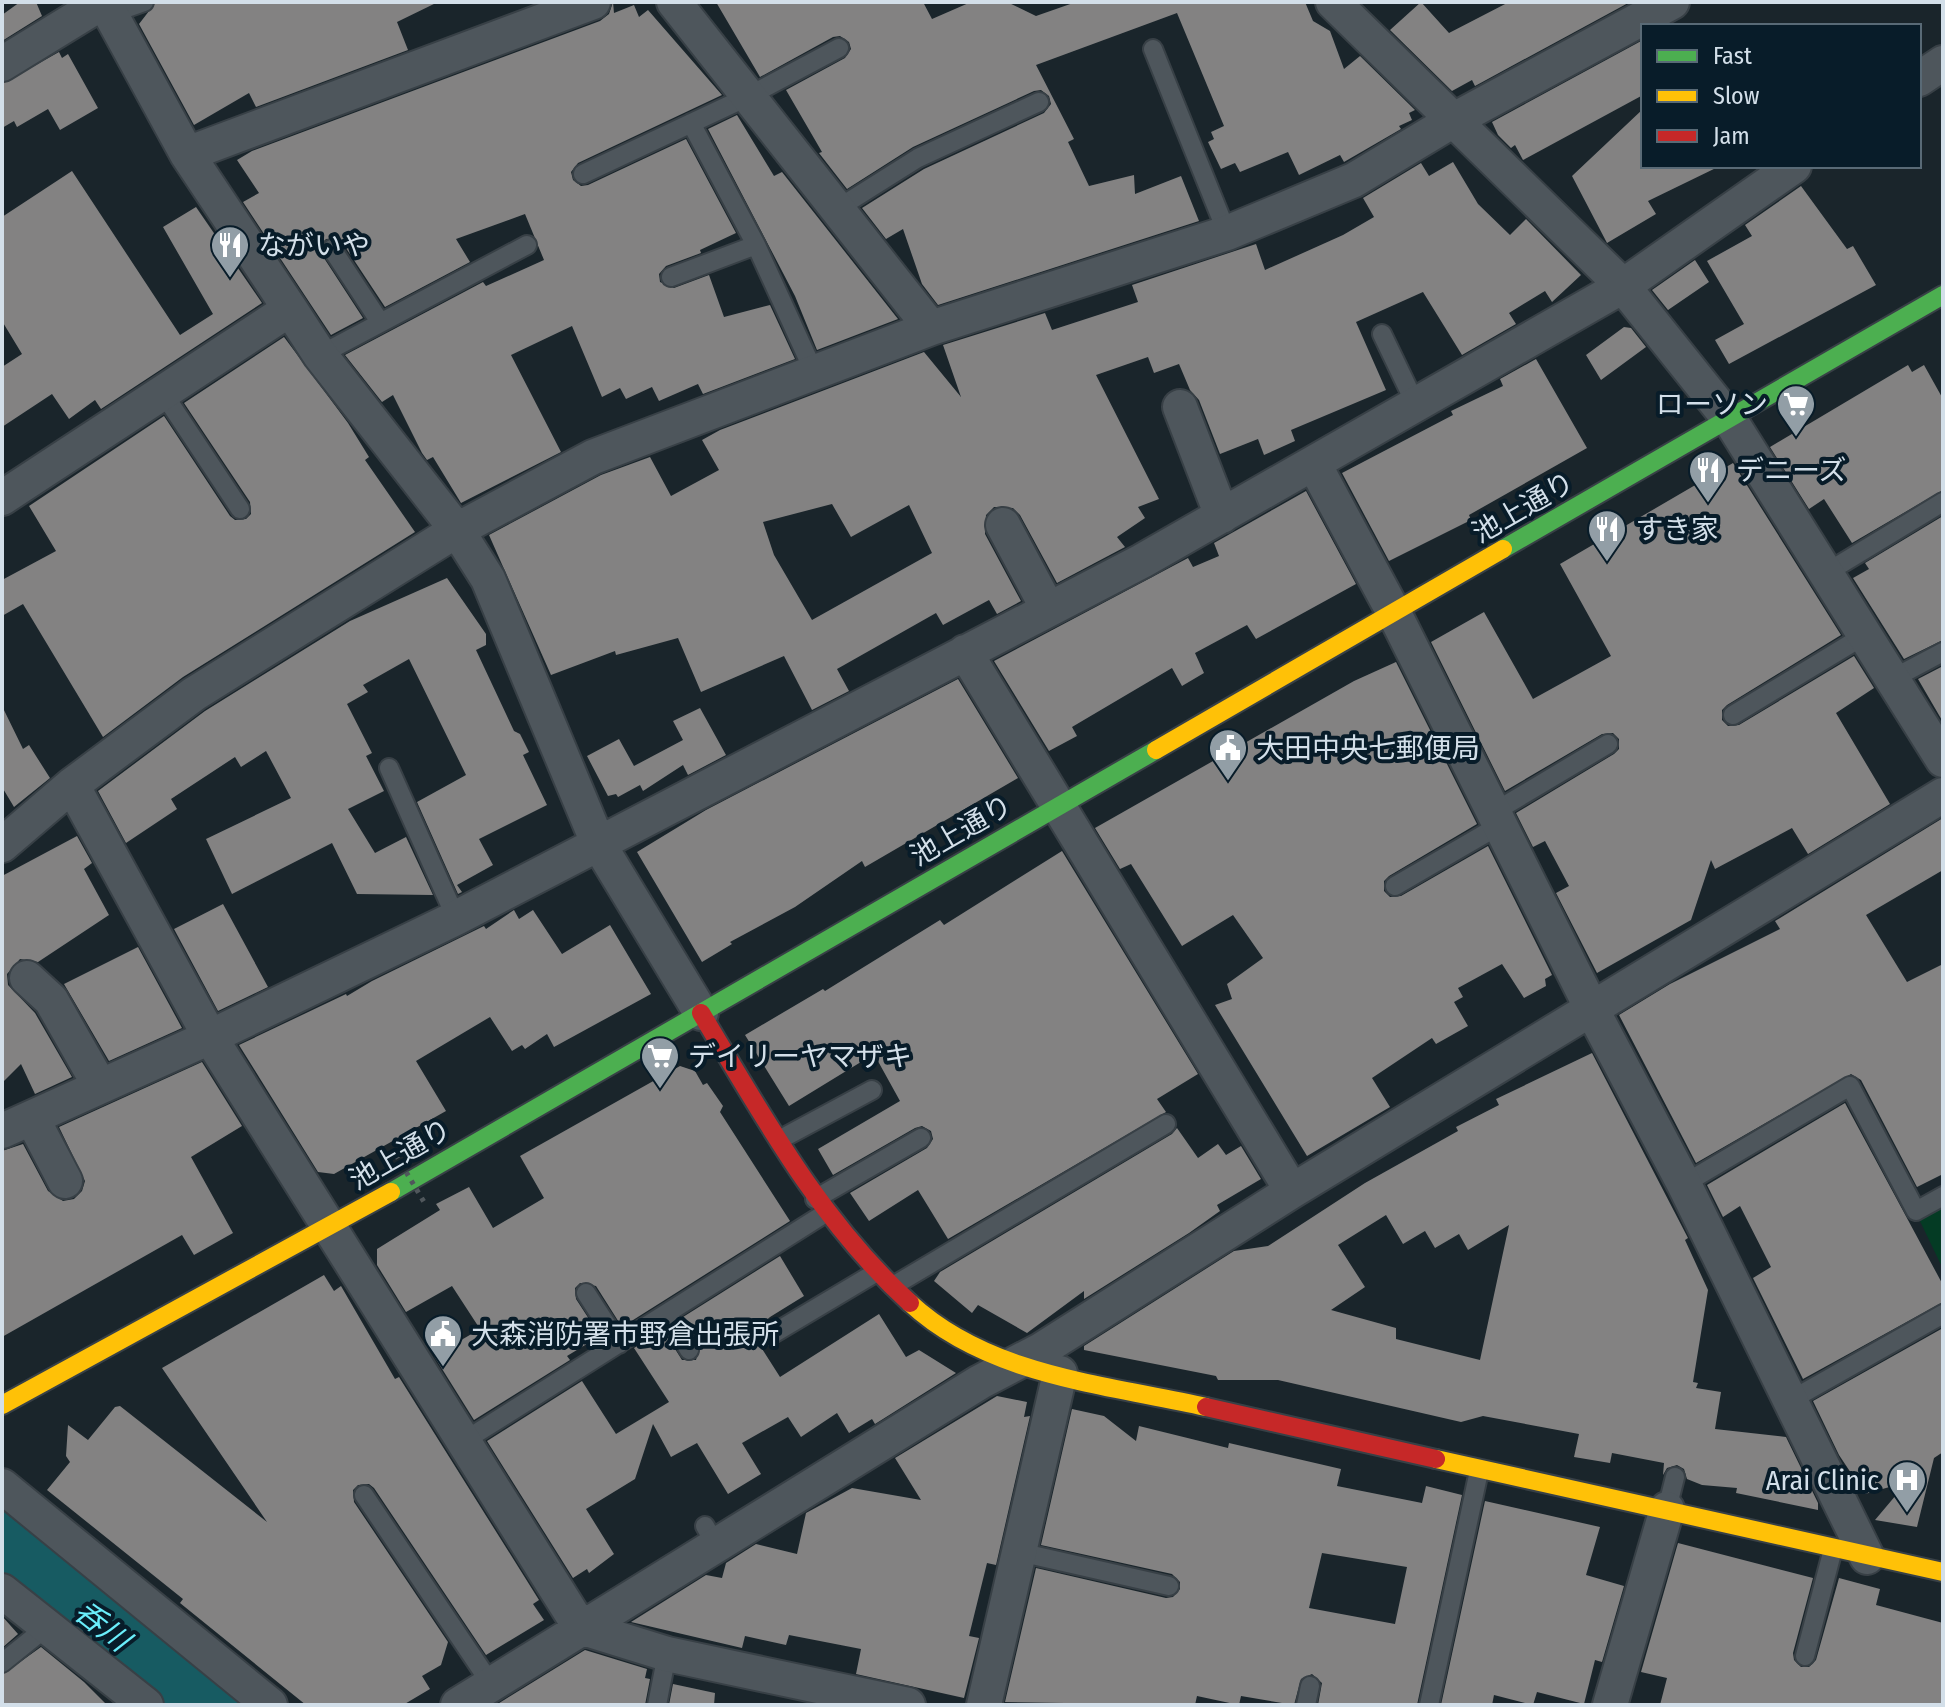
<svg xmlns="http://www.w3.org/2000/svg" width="1945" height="1707" font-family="'Fira Sans Condensed','Noto Sans JP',sans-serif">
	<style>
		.green { fill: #043b24 }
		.water { fill: #175b62 }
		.building { fill: #838282; fill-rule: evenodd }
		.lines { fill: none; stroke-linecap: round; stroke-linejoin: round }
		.lane-casing { stroke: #384046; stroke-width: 22 }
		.street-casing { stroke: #384046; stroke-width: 38 }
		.fast-casing { stroke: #384046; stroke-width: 22 }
		.slow-casing { stroke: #384046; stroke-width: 22 }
		.jam-casing { stroke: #384046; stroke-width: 22 }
		.lane { stroke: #4e565c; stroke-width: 18 }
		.street { stroke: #4e565c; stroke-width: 34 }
		.fast { stroke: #4caf50; stroke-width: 18 }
		.slow { stroke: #ffc107; stroke-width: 18 }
		.jam { stroke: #c62828; stroke-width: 18 }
		.path-bridge { stroke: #50575c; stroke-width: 5; stroke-dasharray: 4 6; stroke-linecap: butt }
		.labels { text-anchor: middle; stroke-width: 8; stroke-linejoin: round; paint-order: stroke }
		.poi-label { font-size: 28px; fill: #d3dfe9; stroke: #081c29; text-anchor: start }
		.street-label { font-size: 28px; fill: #d3dfe9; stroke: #081c29 }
		.water-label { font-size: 30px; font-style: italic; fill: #6aeefb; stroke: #081c29 }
	</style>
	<rect width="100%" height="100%" fill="#1a252b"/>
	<path class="green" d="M1943 1203V1269L1918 1217Z"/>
	<path class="water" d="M2 1510 246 1705H157L2 1582Z"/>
	<path class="building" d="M20 2H36L42 16 2 41V15Z
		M156 2H438L397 22 408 50 256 107 249 93 194 125 139 24Z
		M613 2 614 13 634 5 639 17 648 10 722 95 578 163 571 172 573 180 581 186 588 185 686 139 736 233 700 250 701 253 666 266 659 274 660 282 674 288 709 275 724 317 770 305 795 359 703 394 698 384 659 401 652 387 626 399 620 388 602 397 572 326 511 355 561 452 461 503 433 457 427 460 422 453 393 395 382 402 345 355 483 282 486 286 544 260 525 214 456 239 470 262 385 307 342 242 337 238 326 239 321 244 322 255 363 318 331 335 243 202 259 193 237 160 252 151 600 21 609 14Z
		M716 2H923L932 19 971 2H1007L1036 16 1076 2H1305L1313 21 1330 31 1344 69 1360 56 1415 110 1409 113 1412 120 1399 126 1401 129 1344 162 1340 155 1299 175 1288 152 1240 172 1235 163 1221 169 1208 142 1214 139 1211 132 1224 126 1177 13 1036 65 1074 139 1068 142 1089 186 1134 175 1135 194 1181 176 1199 221 938 305 922 284 903 229 886 239 862 208 924 169 1044 113 1051 104 1049 96 1041 90 1034 91 913 147 847 189 819 153 822 152 786 90 845 58 851 49 849 42 840 36 833 37 760 77Z
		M1421 2 1449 33 1509 2H1630L1475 86 1472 80 1452 91 1390 30Z
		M1643 40V95L1523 160 1515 145 1511 148 1498 135 1492 122Z
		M59 52 62 58 68 54 98 108 60 130 48 109 17 127 14 121 2 128V84Z
		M1643 109V166H1720L1648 201 1656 214 1607 243 1572 176Z
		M737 115 774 176 782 172 898 319 817 350 795 296 708 129Z
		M1453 162 1478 204 1510 235 1526 219 1581 275 1552 302 1545 291 1509 313 1516 324 1462 355 1423 292 1356 322 1386 390 1291 430 1295 441 1264 455 1258 439 1220 454 1199 400 1190 390 1179 364 1154 373 1148 357 1096 375 1159 499 1138 507 1145 518 1117 537 1125 547 1057 583 1020 515 1013 508 994 507 986 515 985 534 1021 601 997 614 989 600 943 625 936 613 837 669 849 691 812 710 784 656 701 692 678 638 616 655 615 651 551 675 489 535 601 475 650 457 671 496 719 470 702 440 720 430 924 352 961 397 943 345 1045 313 1052 330 1138 302 1132 285 1256 244 1265 270 1343 235 1374 217 1363 198 1421 163 1429 176ZM832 504 851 537 909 505 932 553 812 620 774 555 763 522Z
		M72 171 180 335 213 314 163 227 196 207 262 303 101 409 95 400 69 419 52 394 2 427V367L22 354 2 321V217Z
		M1801 186 1847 249 1853 246 1876 285 1729 364 1715 340 1744 324 1707 261 1752 236 1745 225Z
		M1695 260 1709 282 1668 310 1652 290Z
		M1624 327 1631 328 1646 347 1601 380 1586 355Z
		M284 337 348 423 369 457 365 460 415 532 183 677 103 737 23 604 2 616V580L56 551 29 506 164 416 230 516 235 520 246 519 251 514 250 502 184 403Z
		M1536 359 1587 448 1469 515 1471 520 1389 561 1342 473 1453 415 1451 411 1503 386 1500 379Z
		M1908 365 1912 372 1924 365 1943 399V490L1852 543 1824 499 1809 509 1770 447Z
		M1733 463 1841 635 1727 705 1722 710V720L1728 726 1739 725 1854 656 1874 688 1836 713 1890 804 1808 854 1792 828 1715 869 1711 860 1691 920 1597 973 1556 893 1569 886 1545 841 1533 847 1516 813 1614 754 1619 749V739L1613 733 1602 734 1505 791 1431 642 1484 612 1533 699 1611 656 1560 564Z
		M1306 491 1356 584 1256 639 1247 625 1195 653 1204 673 1182 686 1172 668 1072 727 1077 736 1049 751 994 661 1188 558 1193 567 1219 556 1214 543Z
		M1943 516V640L1904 659 1853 578 1869 569 1865 563Z
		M447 578 486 634V645L476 650 514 731 520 734 529 752 523 755 547 805 479 839 493 865 457 885 462 892 458 894 417 802 466 775 409 659 363 685 368 692 347 704 372 753 366 756 384 791 348 809 375 853 406 837 433 895 357 894 332 843 232 894 206 839 291 798 266 751 241 767 235 757 171 799 177 809 126 843 98 791 205 711 350 621Z
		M1396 662 1477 824 1389 876 1384 881V891L1390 897 1401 896 1488 846 1552 975 1545 979 1546 986 1524 998 1502 964 1458 988 1463 997 1454 1002 1468 1026 1436 1044 1432 1038 1372 1078 1390 1107 1307 1156 1215 1005 1232 999 1227 984 1263 958 1233 915 1182 946 1131 864 1120 869 1095 828 1354 681Z
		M1943 666V722L1918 679Z
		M958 679 1018 778 865 867 862 861 795 907 730 942 732 944 702 962 637 852 706 810Z
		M2 706 23 749 29 745 50 778 14 807 2 787Z
		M700 708 726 755 688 775 683 765 643 791 640 785 618 797 616 794 608 796 587 756 619 739 634 766 683 740 673 721Z
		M1943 818V870L1866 915 1907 982 1943 964V1174L1917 1187 1861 1080 1851 1074 1696 1163 1619 1015 1670 984 1780 929 1775 921Z
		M77 836 92 863 84 869 109 915 38 962 20 959 7 974 8 985 35 1013 72 1077 35 1094 21 1064 2 1083V876Z
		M1062 851 1198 1074 1157 1099 1166 1112 948 1239 918 1190 869 1221 850 1193 927 1148 933 1139 931 1131 922 1126 915 1128 833 1175 818 1149 900 1101 874 1054 789 1106 745 1035 823 989 825 991 940 920 944 925Z
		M223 904 268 987 218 1011 174 929Z
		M514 910 519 919 533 910 562 954 610 925 651 994 554 1047 547 1034 525 1049 522 1045 512 1051 490 1017 416 1061 446 1111 334 1174 318 1172 239 1045 346 994 347 996 372 981 484 926 486 929Z
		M138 947 182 1028 109 1061 64 984Z
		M1592 1053 1688 1238 1685 1240 1708 1290 1693 1382 1698 1383 1696 1388 1721 1392 1715 1429 1786 1437 1818 1503V1510L1736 1493 1737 1488 1702 1485 1687 1479 1684 1469 1677 1465 1667 1468 1663 1475 1664 1463 1612 1453 1610 1463 1574 1457 1579 1434 1483 1416 1461 1422 1278 1380H1218L1216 1376 1084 1350V1346L1234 1251 1268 1246 1365 1183 1458 1131 1456 1127 1499 1105 1496 1099ZM1386 1215 1403 1244 1425 1231 1435 1248 1459 1234 1468 1250 1509 1225 1480 1360 1396 1339V1328L1331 1310 1365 1287 1338 1245Z
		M202 1062 242 1126 191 1157 233 1233 194 1255 182 1235 2 1337V1151L23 1144 48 1191 63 1201 74 1199 82 1191 85 1181 59 1127Z
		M680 1066 695 1071 703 1085 707 1083 723 1106 720 1112 790 1221 622 1327 596 1286 580 1283 575 1288 576 1299 600 1336 567 1356 570 1360 474 1420 434 1356 480 1329 452 1286 406 1312 377 1265V1249L440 1210 436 1204 469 1187 493 1228 544 1198 520 1156Z
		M1845 1103 1943 1285V1302L1803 1379 1753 1278 1771 1267 1740 1206 1723 1217 1707 1185Z
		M1177 1128 1198 1158 1218 1144 1226 1155 1241 1146 1261 1179 1217 1205 1220 1211 1189 1233 1084 1299V1291L1027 1333 978 1305 972 1313 934 1281 940 1272 1172 1134Z
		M780 1256 804 1296 770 1317 752 1333 780 1377 879 1314 906 1357 919 1350 956 1373 875 1424 872 1419 849 1433 837 1413 801 1437 788 1417 742 1443 761 1474 728 1494 697 1443 671 1457 653 1424 635 1479 586 1509 614 1554 589 1573 587 1569 573 1578 487 1441 582 1381 616 1434 669 1402 634 1348 663 1330 682 1360H696L700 1345 683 1317Z
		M324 1275 334 1291 341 1286 395 1379 399 1377 539 1600 533 1604 544 1620 486 1655 374 1488 369 1484 358 1485 353 1490 354 1502 448 1642 441 1665 422 1676 430 1689 403 1705H306L180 1603 183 1599 47 1490 70 1462 66 1456 68 1425 88 1440 115 1407 120 1406 267 1522 162 1368Z
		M1943 1328V1452L1934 1458 1917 1527 1875 1520 1907 1482 1865 1494 1839 1455 1813 1401Z
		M997 1396 1027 1402 1024 1417 1030 1416 996 1565 987 1563 969 1636 979 1638 964 1698 856 1674 861 1649 789 1635 786 1645 745 1636 742 1648 631 1622 706 1575 722 1578 726 1563 756 1544 797 1554 806 1513 852 1488 921 1500 895 1458Z
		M1072 1409 1104 1416 1136 1441 1139 1426 1228 1448 1229 1443 1341 1469 1337 1486 1422 1503 1426 1486 1462 1495 1417 1705H1318L1322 1683 1312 1674 1301 1679 1294 1705 1241 1696 1239 1705 1197 1696 1195 1705 1005 1702 1036 1568 1166 1598 1173 1597 1180 1589V1582L1172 1574 1041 1545ZM1322 1553 1407 1567 1395 1624 1309 1608Z
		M1485 1501 1600 1527 1586 1575 1624 1586 1602 1662 1595 1660 1584 1704 1537 1692 1533 1705 1494 1695 1492 1705H1441Z
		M1678 1543 1813 1578 1793 1653 1794 1660 1801 1667H1809L1816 1660 1839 1578 1880 1589 1876 1605 1943 1623V1705H1660L1667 1678 1641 1672Z
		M2 1616 18 1634 2 1648Z
		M41 1647 84 1682 107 1705H2V1675Z
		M585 1650 647 1669 645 1678 650 1679 645 1705H496Z
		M673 1684 715 1693 714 1705H669Z"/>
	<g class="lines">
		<g class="lane-casing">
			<path id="lane" d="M110 14 144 2
				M1153 49 1227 233
				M691 123 756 245 814 372
				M583 174 749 96 839 48
				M837 209 918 158 1039 102
				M332 249 380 322
				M671 277 756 245
				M1382 334 1416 405
				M320 355 527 245
				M163 393 240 509
				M1826 573 1943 502
				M1892 679 1943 652
				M1733 715 1865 635
				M389 768 456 918
				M1494 812 1608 744
				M1395 886 1500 825
				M779 1140 872 1090
				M1684 1184 1850 1086 1916 1211 1943 1196
				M815 1199 921 1138
				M893 1286 1166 1124
				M586 1293 619 1344
				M667 1313 689 1350
				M771 1335 875 1273
				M1791 1400 1943 1314
				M464 1441 824 1214
				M364 1495 491 1684
				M1667 1509 1675 1477
				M705 1526 715 1544
				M1019 1552 1169 1586
				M1805 1656 1833 1549
				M2 1663 48 1626
				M657 1705 667 1654
				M1306 1705 1310 1686
				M1429 1705 1479 1471"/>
		</g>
		<g class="street-casing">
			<path id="street" d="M104 2 187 154 290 309 320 355 457 530 488 579 598 843 701 1013
				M674 2 931 328
				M1333 2 1623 286 1730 420 1943 760
				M2 64 103 2
				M1919 79 1943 63
				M187 154 593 2
				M1180 407 1222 516
				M1314 464 1394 613 1600 1025 1684 1184 1867 1557
				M2 498 290 309
				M1003 525 1048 609
				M965 652 1292 1191
				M72 785 210 1037 580 1627 667 1654 908 1705
				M2 845 72 785 194 694 457 530 593 457 931 328 1227 233 1354 180 1452 121 1672 2
				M27 978 51 1000 100 1086
				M33 1120 65 1181
				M2 1131 210 1037 456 918 1142 561 1623 286 1794 166
				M2 1486 270 1705
				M2 1591 146 1705
				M458 1705 980 1382 1041 1350 1292 1191 1943 795
				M984 1705 1060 1373
				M1610 1705 1667 1509"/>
		</g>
		<g class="fast-casing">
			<path id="fast" d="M1503 549 1943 295
				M391 1192 1156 750"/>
		</g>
		<g class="slow-casing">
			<path id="slow" d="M1156 750 1503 549
				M910 1303C989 1376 1104 1384 1206 1407
				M2 1405 391 1192
				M1436 1459 1943 1572"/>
		</g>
		<g class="jam-casing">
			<path id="jam" d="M701 1013C763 1116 820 1221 910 1303
				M1206 1407 1436 1459"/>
		</g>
		<use href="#lane" class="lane"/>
		<use href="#street" class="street"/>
		<use href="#fast" class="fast"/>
		<use href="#slow" class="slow"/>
		<use href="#jam" class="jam"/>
		<path class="path-bridge" d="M396 1155 424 1202"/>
	</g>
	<defs>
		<g id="restaurant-pin" transform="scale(2)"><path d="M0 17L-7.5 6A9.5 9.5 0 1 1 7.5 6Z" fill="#929ea6" stroke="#081c29"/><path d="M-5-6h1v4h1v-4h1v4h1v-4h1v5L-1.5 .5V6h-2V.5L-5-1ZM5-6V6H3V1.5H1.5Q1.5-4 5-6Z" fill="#fff"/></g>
		<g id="supermarket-pin" transform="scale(2)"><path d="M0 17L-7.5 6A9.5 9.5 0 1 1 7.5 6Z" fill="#929ea6" stroke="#081c29"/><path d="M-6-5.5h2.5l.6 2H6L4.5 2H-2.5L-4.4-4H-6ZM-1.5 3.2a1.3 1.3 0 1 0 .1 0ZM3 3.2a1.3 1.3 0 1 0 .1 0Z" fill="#fff"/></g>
		<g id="civic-pin" transform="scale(2)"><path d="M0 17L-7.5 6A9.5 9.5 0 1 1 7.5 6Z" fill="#929ea6" stroke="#081c29"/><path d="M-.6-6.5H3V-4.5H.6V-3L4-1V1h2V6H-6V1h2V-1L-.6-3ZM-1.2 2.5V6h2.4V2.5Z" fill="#fff"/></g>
		<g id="hospital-pin" transform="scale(2)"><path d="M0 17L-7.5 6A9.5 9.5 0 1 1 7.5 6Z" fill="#929ea6" stroke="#081c29"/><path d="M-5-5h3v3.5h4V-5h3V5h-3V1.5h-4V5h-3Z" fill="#fff"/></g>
	</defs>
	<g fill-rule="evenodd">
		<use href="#restaurant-pin" x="230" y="245"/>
		<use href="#supermarket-pin" x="1796" y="404"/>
		<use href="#restaurant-pin" x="1708" y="470"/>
		<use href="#restaurant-pin" x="1607" y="529"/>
		<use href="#civic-pin" x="1228" y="748"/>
		<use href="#supermarket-pin" x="660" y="1056"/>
		<use href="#civic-pin" x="443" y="1334"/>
		<use href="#hospital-pin" x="1907" y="1480"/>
	</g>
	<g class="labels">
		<g class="poi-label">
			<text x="258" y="255">ながいや</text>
			<text x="1768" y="414" text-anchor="end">ローソン</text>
			<text x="1736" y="480">デニーズ</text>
			<text x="1635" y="539">すき家</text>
			<text x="1256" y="758">大田中央七郵便局</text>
			<text x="688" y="1066">デイリーヤマザキ</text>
			<text x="471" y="1344">大森消防署市野倉出張所</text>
			<text x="1879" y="1490" text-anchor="end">Arai Clinic</text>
		</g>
		<g class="street-label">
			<text transform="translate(1523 507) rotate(-30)" y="10">池上通り</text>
			<text transform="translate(961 830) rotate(-30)" y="10">池上通り</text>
			<text transform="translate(400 1154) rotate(-30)" y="10">池上通り</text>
		</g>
		<g class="water-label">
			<text transform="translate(102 1626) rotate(38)" y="10">呑川</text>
		</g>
	</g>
	<rect width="1945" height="1707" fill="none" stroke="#d3dfe9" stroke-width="8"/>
	<rect x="1641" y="24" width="280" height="144" fill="#081c29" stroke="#596a76" stroke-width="2"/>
	<rect x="1657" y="50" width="40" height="12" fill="#4caf50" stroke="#596a76" stroke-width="2"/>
	<text x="1713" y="64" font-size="24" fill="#d3dfe9">Fast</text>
	<rect x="1657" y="90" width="40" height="12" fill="#ffc107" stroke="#596a76" stroke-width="2"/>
	<text x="1713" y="104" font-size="24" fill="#d3dfe9">Slow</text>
	<rect x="1657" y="130" width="40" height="12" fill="#c62828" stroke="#596a76" stroke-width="2"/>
	<text x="1713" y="144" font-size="24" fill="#d3dfe9">Jam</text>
</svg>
